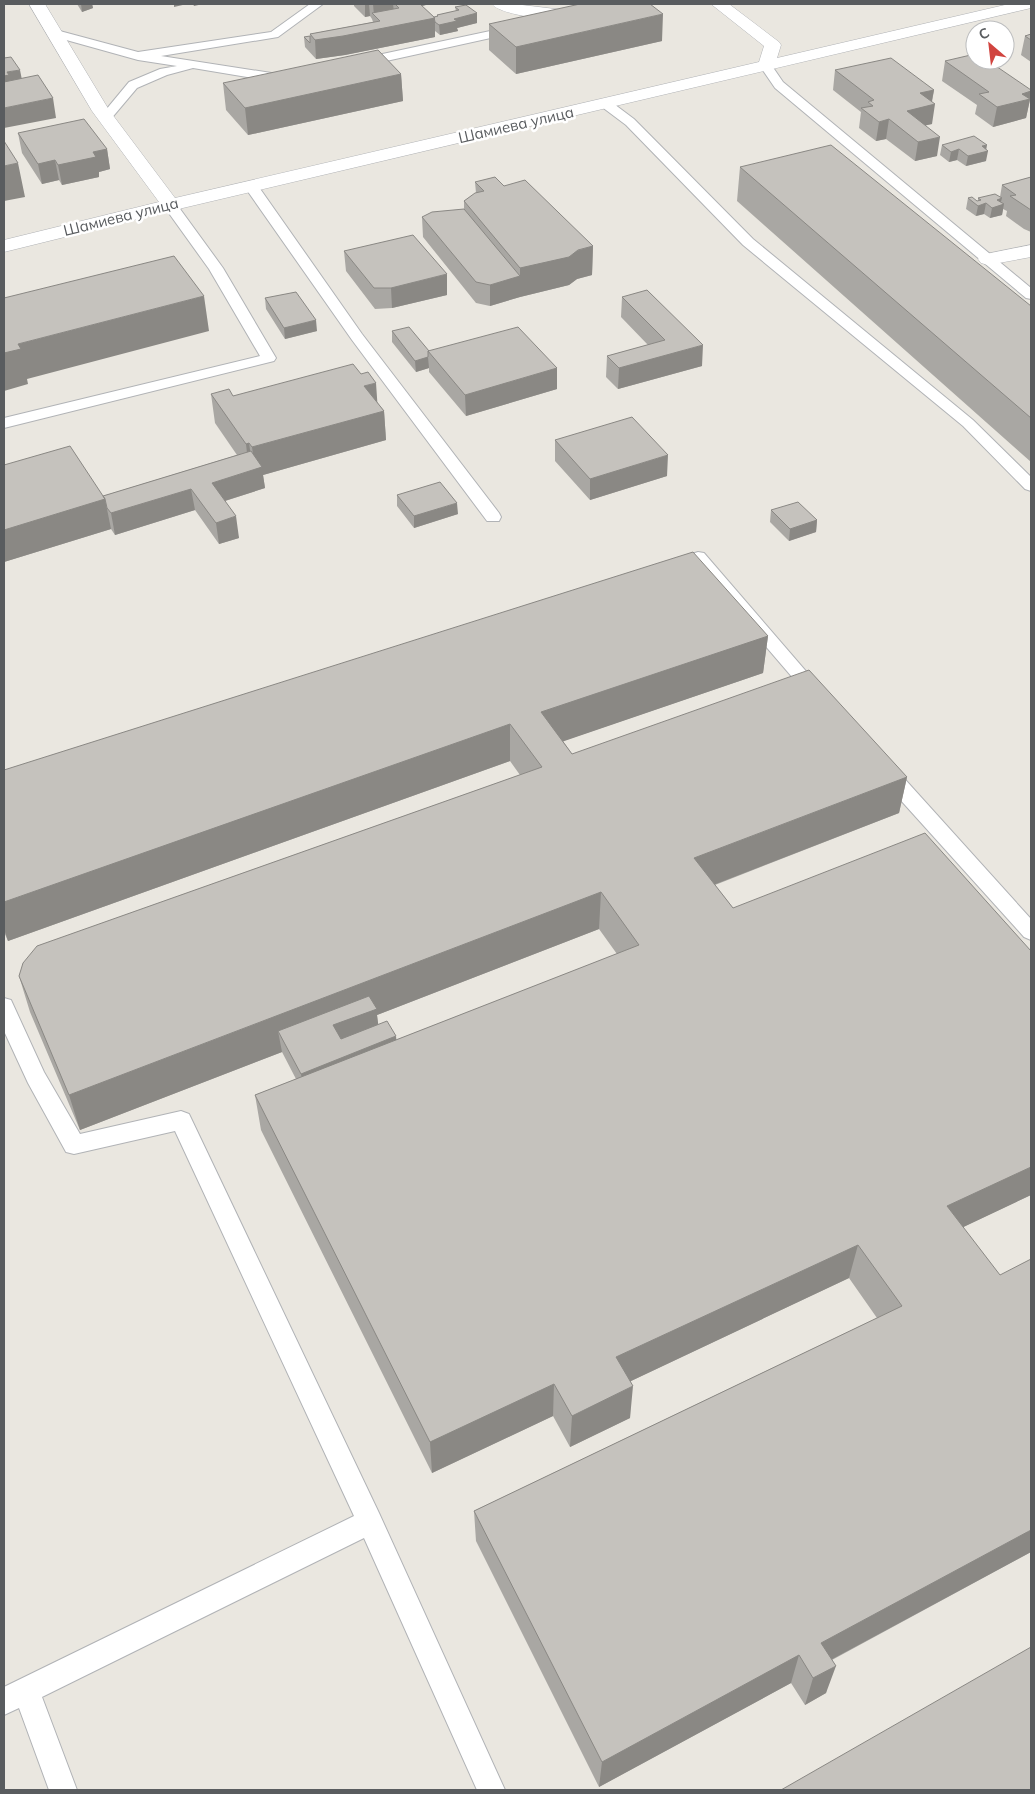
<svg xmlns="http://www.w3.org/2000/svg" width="1035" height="1794" font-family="Mulish,sans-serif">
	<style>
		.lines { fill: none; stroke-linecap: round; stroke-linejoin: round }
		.service-casing { stroke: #b1b3b6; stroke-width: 2 }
		.minor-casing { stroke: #b1b3b6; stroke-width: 1 }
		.service { fill: #fff; fill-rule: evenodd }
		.minor { fill: #fff; fill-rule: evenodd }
		.wall { fill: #a9a7a3; fill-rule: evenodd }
		.shaded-wall { fill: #8a8884 }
		.building { fill: #c5c2bd; stroke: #8a8884 }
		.labels { text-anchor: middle; stroke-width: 5; stroke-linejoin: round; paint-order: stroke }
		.far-street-label { font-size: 15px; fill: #595c5f; stroke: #fff }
	</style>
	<rect width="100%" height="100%" fill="#eae7e0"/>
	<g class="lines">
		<g class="service-casing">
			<path id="service" d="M310 4H323L278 37 161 56 284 75 290 79 288 82 284 83 193 68 167 75 137 88 110 120 106 121 100 117 129 82 160 69 177 66 138 60 52 36 50 34 56 30 138 52 271 32Z
				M514 26 520 30 518 32 359 67 353 63 359 59Z
				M766 62 770 63 783 82 1031 288V299L1026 298 775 88 760 66Z
				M606 100 610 101 634 119 753 239 973 420 1031 477V491L1025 489 963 426 743 245 626 125 602 107 600 104Z
				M251 182 256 183 362 334 499 513 501 517 499 521H487L352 340 244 186Z
				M170 201 175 202 223 268 276 358 274 361 4 428V418L260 356 209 269 163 205Z
				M698 552 704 553 823 691 826 695 823 699 817 701 811 699 695 564 673 571 667 570 665 566 667 562Z
				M885 763 892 765 1031 919V940L1024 937 878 775 876 770 878 765Z
				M4 998 11 1000 44 1072 80 1134 181 1111 189 1114 379 1513 505 1790H477L364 1538 42 1697 77 1790H49L19 1708 4 1715V1687L354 1516 175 1131 74 1154 66 1152 28 1083 4 1031Z"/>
		</g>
		<g class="minor-casing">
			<path id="minor" d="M29 4H45L109 110 175 198 759 62 764 46 711 4H729L779 42 781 45 777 58 1009 4H1031V8L170 211 4 252V240L159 202 92 111Z
				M492 4H514L580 12 618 4H646L644 7C626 12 595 22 579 22 563 22 500 16 492 4Z
				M1031 245V257L988 265 981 263 978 259 981 255Z"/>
		</g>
		<use href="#service" class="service"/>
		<use href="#minor" class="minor"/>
	</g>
	<path class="wall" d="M72 4H92L93 8 82 12 77 4 73 5Z
		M354 4H430L422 6 434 17H437V15L456 11 455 7 477 13V23L457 28 458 31 440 35 435 31V37L345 55 316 59 305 47 304 37 310 36V34L373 22 372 19 370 16 365 17 354 6Z
		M489 24 662 41 516 74 489 50Z
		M1031 34V62L1021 55 1025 36Z
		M945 61 1031 90V95L1026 118 993 127 975 114 977 105 942 81Z
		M835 70 934 90 932 102V124L926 125 937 156 915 161 886 139 876 141 859 128 861 112 833 90Z
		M401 74 403 101 248 135 226 110 223 83Z
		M18 133 107 149 110 169 99 172V177L62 185 59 180 42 184 22 153Z
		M942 145 986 149V161L966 166 957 160 949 162 940 155Z
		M740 167 1031 306V462L737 201Z
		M1031 177V232L1024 229 1006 216 1007 211 1003 209 1002 215 990 218 984 214 976 216 966 209 968 198 977 201H978V198L1000 197 1002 185Z
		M475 182 504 186 593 246 592 275 577 279 569 285 520 297 490 306 476 303 423 237 422 217 464 209V201L476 193Z
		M344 251 447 295 392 308 375 309 346 271Z
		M622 297 702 366 618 389 606 377 607 356 648 345 621 317Z
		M265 298 317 331 285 339 266 309Z
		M392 331 429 351 557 368V389L466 416 429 372V368L416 372 392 342Z
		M211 394 233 396 377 402 384 411 386 440 263 475 265 488 225 501 239 538 219 544 195 510 115 535 111 529 4 562V465L103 496 237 455 215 423Z
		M555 440 667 476 590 500 555 461Z
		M397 495 458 514 414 528 397 506Z
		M771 510 817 520 816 532 789 541 770 522Z
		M768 636 763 673 563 741 572 754 907 777 899 813 715 885 733 908 1031 951V1195L963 1227 1031 1552 832 1660 826 1693 805 1705 791 1683 599 1787 476 1541 474 1511 877 1318 849 1278 631 1381 630 1418 570 1447 553 1416 432 1473 261 1130 255 1095 296 1079 282 1052 80 1130 30 1012 19 976 520 775 510 761 8 941 4 932V770ZM599 929 617 954 396 1040 378 1025 377 1015Z"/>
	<path class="shaded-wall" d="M81 4H92L93 8 82 12Z
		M174 4H187L174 7Z
		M193 4H203L194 6Z
		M365 4H369L370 16 365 17Z
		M373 4H393L394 12 374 15Z
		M395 4H430L399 11V8Z
		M477 13V23L457 28 458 31 440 35 439 25 454 19Z
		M663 14 662 41 516 74V47Z
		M435 18V37L345 55 316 59 315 40Z
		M20 70 22 80 4 87V76L7 72Z
		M401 74 403 101 248 135 245 108Z
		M934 90 931 105 935 104 932 124 904 130 907 111 920 93Z
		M1031 91V95L1026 118 993 127 997 107 1022 94Z
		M53 98 56 118 4 128V108Z
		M889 119 886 139 876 141 879 122Z
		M940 137 937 156 915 161 918 142Z
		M987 145 986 151H988L986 161 966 166 968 156 982 146Z
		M107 149 110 169 99 172V177L62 185 58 165 93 152Z
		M959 149 957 160 949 162 951 152Z
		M55 160 59 180 42 184 38 164Z
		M18 163 25 197 4 201V166Z
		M1002 198 1000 205 1004 204 1002 215 990 218 992 208 997 200Z
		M986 203 984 214 976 216 978 206Z
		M593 246 592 275 577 279 569 285 520 297 490 306V285L520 276V268Z
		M447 274V295L392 308 391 288Z
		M204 296 209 331 27 379 28 384 4 391V353L18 344Z
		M316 320 317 331 285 339 284 328Z
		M703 345 702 366 618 389 619 368Z
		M428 357 429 368 416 372 415 361Z
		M557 368V389L466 416 465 395Z
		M376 383 378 412 364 386Z
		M384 411 386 440 263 475 265 488 215 504 212 483 249 471 246 444 249 443 253 470 255 469 252 447Z
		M668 455 667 476 590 500V479Z
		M191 489 195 510 115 535 111 513Z
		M105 499 111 529 4 562V530Z
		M457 503 458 514 414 528V516Z
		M236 516 239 538 219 544 216 523Z
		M817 520 816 532 789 541 790 529Z
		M768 636 763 673 541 749V712Z
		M510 724V761L8 941 4 929V902Z
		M907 777 899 813 690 894 694 858Z
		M601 892 599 929 377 1015 379 1030 336 1046 278 1031 282 1052 80 1130 69 1095Z
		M396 1036 398 1057 304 1095 301 1074Z
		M1031 1167V1195L936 1240 947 1206Z
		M858 1245 849 1278 614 1389 616 1357Z
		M554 1384 553 1416 432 1473 430 1442Z
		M633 1386 630 1418 570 1447 572 1416Z
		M1031 1530V1552L812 1670 821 1643Z
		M799 1655 791 1683 599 1787 602 1762Z
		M836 1666 826 1693 805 1705 813 1678Z"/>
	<path class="building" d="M395 4H420L435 18 343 36 315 40 310 34 380 21 372 13 399 8Z
		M580 4H650L663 14 516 47 489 24Z
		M466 5 477 13 454 19 457 21 439 25 435 22 434 17 438 16 437 15 459 10 455 7Z
		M1031 34V40L1025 36Z
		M310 36V43L304 37Z
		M378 50 401 74 245 108 223 83Z
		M975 54V60H987L1031 90V91L1022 94 1030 99 997 107 979 94 989 92 945 61Z
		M11 57 20 70 7 72 9 75 4 76V58Z
		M891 58 934 90 920 93 935 104 907 111 940 137 918 142 889 119 879 122 861 108 873 106 868 102 874 100 835 70Z
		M38 75 53 98 4 108V82Z
		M84 119 107 149 93 152 96 157 58 165 55 160 38 164 18 133Z
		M974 136 987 145 982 146 988 151 968 156 959 149 951 152 942 145Z
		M4 141 18 163 4 166Z
		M831 145 1031 306V418L740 167Z
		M495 177 504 186 525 180 593 246 578 250 569 257 520 268 464 201 475 193 484 191 475 182Z
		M1031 177V210L1010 196 1016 195 1002 185Z
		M995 194 1002 198 997 200 1004 204 992 208 986 203 978 206 968 198 972 197 977 201 981 200 978 198Z
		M464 209 520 276 490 285 476 282 422 217 432 212Z
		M413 235 447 274 391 288H374L344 251Z
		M174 256 204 296 18 344 21 349 4 353V298Z
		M647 290 703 345 619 368 607 356 665 340 622 297Z
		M296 292 316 320 284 328 265 298Z
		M409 327 429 351H428V357L415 361 392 331Z
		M518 327 557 368 465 395 428 351Z
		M353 364 361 374 368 372 376 383 364 386 384 411 252 447 249 443 246 444 211 394 229 389 233 396Z
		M632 417 668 455 590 479 555 440Z
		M70 446 105 499 4 530V465Z
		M251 451 262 467 212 483 236 516 216 523 191 489 111 513 107 508 105 499 103 496Z
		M440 482 457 503 414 516 397 495Z
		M798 502 817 520 790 529 771 510Z
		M693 552 768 636 541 712 572 754 809 670 907 777 694 858 733 908 925 833 1031 951V1167L947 1206 1000 1275 1031 1259V1530L821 1643 836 1666 813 1678 799 1655 602 1762 474 1511 902 1306 858 1245 616 1357 633 1386 572 1416 554 1384 430 1442 255 1095 639 945 601 892 69 1095 19 976 23 963 37 946 542 767 510 724 4 902V770Z
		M369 996 377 1009 333 1025 341 1039 387 1021 396 1036 301 1074 278 1031Z
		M1031 1647V1790H781Z"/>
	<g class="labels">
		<g class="far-street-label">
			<text transform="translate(516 125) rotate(-13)" y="5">Шамиева улица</text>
			<text transform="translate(121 217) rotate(-14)" y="5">Шамиева улица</text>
		</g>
	</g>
	<rect width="1035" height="1794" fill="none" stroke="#595c5f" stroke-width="10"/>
	<g transform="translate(990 45) rotate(332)"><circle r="24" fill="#ffffff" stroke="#bdbebf"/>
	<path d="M0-4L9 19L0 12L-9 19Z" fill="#d1443f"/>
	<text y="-8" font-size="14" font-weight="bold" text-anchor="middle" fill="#595c5f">С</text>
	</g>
</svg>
